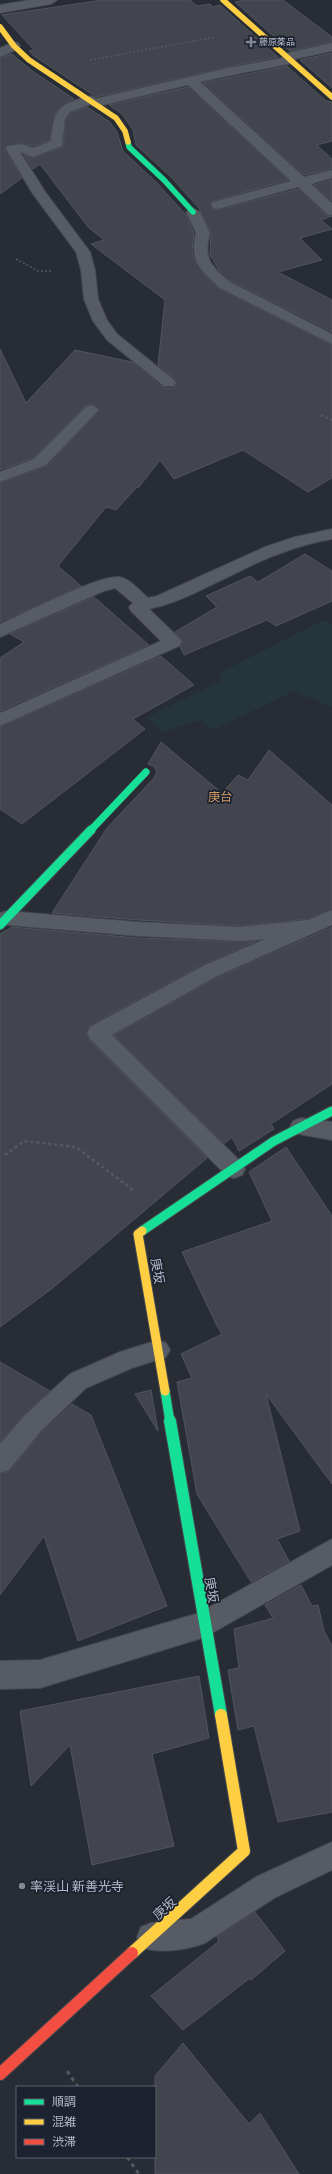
<svg xmlns="http://www.w3.org/2000/svg" width="332" height="2174" font-family="Ubuntu,'Noto Sans JP',sans-serif">
	<style>
		.green { fill: #25363a }
		.building { fill: #42454d; stroke: #50545d }
		.lines { fill: none; stroke-linecap: round; stroke-linejoin: round }
		.lane-casing { stroke: #44474e; stroke-width: 2 }
		.street-casing { stroke: #44474e; stroke-width: 2 }
		.fast-far3-casing { stroke: #44474e; stroke-width: 6 }
		.fast-far2-casing { stroke: #44474e; stroke-width: 8 }
		.fast-far1-casing { stroke: #44474e; stroke-width: 11 }
		.fast-casing { stroke: #44474e; stroke-width: 14 }
		.slow-far2-casing { stroke: #44474e; stroke-width: 6 }
		.slow-far1-casing { stroke: #44474e; stroke-width: 11 }
		.slow-casing { stroke: #44474e; stroke-width: 14 }
		.jam-casing { stroke: #44474e; stroke-width: 14 }
		.path-far3 { stroke: #555a60; stroke-width: 1.5; stroke-dasharray: 2 2; stroke-linecap: butt }
		.path-far2 { stroke: #555a60; stroke-width: 2; stroke-dasharray: 2.5 2.5; stroke-linecap: butt }
		.path-far1 { stroke: #555a60; stroke-width: 2.5; stroke-dasharray: 3 3; stroke-linecap: butt }
		.path { stroke: #555a60; stroke-width: 3; stroke-dasharray: 4 4; stroke-linecap: butt }
		.lane { fill: #575b63; fill-rule: evenodd }
		.street { fill: #575b63; fill-rule: evenodd }
		.fast-far3 { stroke: #16e098; stroke-width: 5.5 }
		.fast-far2 { stroke: #16e098; stroke-width: 7 }
		.fast-far1 { stroke: #16e098; stroke-width: 9 }
		.fast { stroke: #16e098; stroke-width: 12 }
		.slow-far2 { stroke: #ffcf43; stroke-width: 5.5 }
		.slow-far1 { stroke: #ffcf43; stroke-width: 9 }
		.slow { stroke: #ffcf43; stroke-width: 12 }
		.jam { stroke: #f24e42; stroke-width: 12 }
		.poi-dot { fill: #828793; stroke: #1c222f; stroke-width: 1.5 }
		.labels { text-anchor: middle; stroke-width: 3.5; stroke-linejoin: round; paint-order: stroke }
		.far-poi-label { font-size: 9px; fill: #b2b8c6; stroke: #1c222f; text-anchor: start }
		.neighbourhood-label { font-size: 12px; fill: #d19b62; stroke: #1c222f }
		.near-street-label { font-size: 13px; fill: #b2b8c6; stroke: #1c222f }
		.near-poi-label { font-size: 13px; fill: #b2b8c6; stroke: #1c222f; text-anchor: start }
	</style>
	<rect width="100%" height="100%" fill="#282c35"/>
	<path class="green" d="M324 620 332 624V707L294 691 214 730 201 720 163 732 147 717 220 681 219 673Z"/>
	<path class="building" d="M102 0H190L197 6 210 4 213 7 220 5 278 57 232 66 96 97 34 56 29 51 34 50 2 15Z
		M244 0H283L332 37V42L290 51 235 2Z
		M332 53V88L300 60Z
		M12 54 31 70 74 99 63 104 55 114 50 140 33 146 22 143 6 146 5 150 22 178 0 194V58Z
		M287 66 326 101 332 102V141L317 145 332 159V169L304 175 203 83Z
		M188 87 288 180 213 201 210 204 212 209 218 210 298 189 326 215 332 216 321 220 332 229 300 238 322 260 278 272 332 300V332L231 281 219 270 210 255 211 232 199 208 170 176 136 145 133 130 122 114 109 105Z
		M87 107 110 122 117 132 123 151 158 184 186 215 194 233 192 251 194 259 206 277 219 289 332 345V478L308 492 243 450 174 479 160 460 139 487H137L116 510 106 507 58 566 81 586 0 622V483L47 466 100 410 92 404 85 406 33 458 0 470V349L26 403 75 350 132 362 164 388H174L177 384 175 379 158 365 165 300 91 244 104 240 88 227 40 164 33 169 24 155 34 158 63 147 66 120 71 113Z
		M332 180V201L314 185Z
		M305 554 332 571V601L276 626 267 620 184 655 180 647 183 641 175 632 217 607 206 596 250 576 258 582Z
		M94 597 149 645 0 711V658L24 642 10 634Z
		M161 656 194 685 133 719 145 729 22 824 0 809V727Z
		M161 742 222 793 238 775 248 780 269 750 332 805V909L308 919 240 926 138 920 52 913 107 828 154 778 157 771 153 766 148 764Z
		M12 927 138 938 240 942 256 941 202 965 89 1026 86 1034 89 1040 207 1158 54 1287 0 1327V934Z
		M332 927V1084L271 1124 274 1129 239 1151 232 1137 224 1144 114 1035 218 977Z
		M286 1147 332 1216V1484L266 1394 300 1531 277 1539 289 1561 251 1582 197 1494 177 1382 192 1378 181 1354 222 1334 217 1326 182 1252 272 1221 249 1172Z
		M0 1362 50 1391 24 1414 0 1442Z
		M151 1390 158 1431 135 1394Z
		M72 1404 91 1415 167 1606 78 1641 44 1536 0 1595V1474L10 1471 42 1432Z
		M301 1585 312 1606 318 1605 324 1631 332 1646V1812L278 1822 254 1726 238 1730 228 1670 239 1668 234 1629 273 1618 265 1605Z
		M199 1676 209 1738 152 1754 174 1846 92 1865 70 1745 31 1786 20 1711Z
		M255 1912 285 1951 251 1980 250 1978 183 2030 151 1996 219 1941 217 1937Z
		M183 2043 249 2124 260 2113 299 2174H155V2076Z"/>
	<g class="lines">
		<g class="lane-casing">
			<path id="lane" d="M332 43V51L295 59 294 63 232 75 226 71 228 68 282 58 283 54Z
				M90 96 94 97 96 100 94 103 70 112 65 119 62 146 33 157 20 152 46 193 90 252 95 270 98 299 107 320 117 334 174 380 176 383 174 386H164L107 340 93 321 84 299 81 270 76 252 33 194 6 149 7 146 22 144 33 148 51 141C54 109 58 104 90 96Z
				M193 208 200 212 210 233C203 259 211 266 230 282L332 334V344L220 288C200 270 189 261 196 233L186 212Z
				M91 405 96 407 99 410 96 413 46 465 0 482V472L34 459 86 407Z
				M332 529V539C297 545 265 558 234 574 206 587 179 603 149 609L179 638 182 642 179 646 0 726V713L161 641 131 611 129 607 133 603 115 588 104 591 0 637V624C23 614 98 575 119 577 129 578 141 592 148 598L157 596 265 547 295 537Z
				M332 910V925L217 976 112 1035 242 1163 245 1169 242 1175 234 1178 226 1175 90 1039 87 1033 90 1027 203 966 265 939 240 941 138 936 7 925 0 923V913L7 911 138 922 240 927 308 920Z
				M301 1118 332 1122V1140L293 1133 290 1127 293 1121Z
				M158 1340 166 1343 170 1350 166 1357 132 1368 86 1388 41 1431 9 1470 0 1473V1444L25 1415 70 1374 120 1352Z
				M332 1842V1870L276 1897 205 1943C187 1950 159 1954 141 1947L137 1937 141 1927 151 1923 191 1919 256 1877Z"/>
		</g>
		<g class="street-casing">
			<path id="street" d="M30 0H57L51 4 0 13V5Z
				M14 42 18 43 20 46 18 49 0 57V48Z
				M232 67 237 68 238 71 237 74 200 82 304 177 332 170V178L311 184 332 203V215L327 214 298 187 218 209 213 208 211 205 213 202 291 181 188 85 95 107 88 103 90 100Z
				M332 1539V1565L205 1637 40 1688 0 1689V1661L40 1660 199 1613Z"/>
		</g>
		<g class="fast-far3-casing">
			<path id="fast-far3" d="M128 142 129 147 164 180 193 212"/>
		</g>
		<g class="fast-far2-casing">
			<path id="fast-far2" d="M90 831 146 772"/>
		</g>
		<g class="fast-far1-casing">
			<path id="fast-far1" d="M0 925 91 830
				M142 1231 274 1141 332 1111
				M165 1391 170 1422"/>
		</g>
		<g class="fast-casing">
			<path id="fast" d="M170 1421 221 1715"/>
		</g>
		<g class="slow-far2-casing">
			<path id="slow-far2" d="M223 0 332 97
				M0 27 14 46 29 60 116 118 125 131 128 142"/>
		</g>
		<g class="slow-far1-casing">
			<path id="slow-far1" d="M142 1231 138 1234 165 1391"/>
		</g>
		<g class="slow-casing">
			<path id="slow" d="M132 1953 244 1851 221 1715"/>
		</g>
		<g class="jam-casing">
			<path id="jam" d="M0 2074 132 1953"/>
		</g>
		<path class="path-far3" d="M90 60 215 37
			M16 259 38 271H51"/>
		<path class="path-far2" d="M321 415 332 420"/>
		<path class="path-far1" d="M5 1155 24 1141 76 1147 133 1190"/>
		<path class="path" d="M67 2071 78 2087
			M127 2157 139 2174"/>
		<use href="#lane" class="lane"/>
		<use href="#street" class="street"/>
		<use href="#fast-far3" class="fast-far3"/>
		<use href="#fast-far2" class="fast-far2"/>
		<use href="#fast-far1" class="fast-far1"/>
		<use href="#fast" class="fast"/>
		<use href="#slow-far2" class="slow-far2"/>
		<use href="#slow-far1" class="slow-far1"/>
		<use href="#slow" class="slow"/>
		<use href="#jam" class="jam"/>
	</g>
	<g class="poi-dot">
		<path d="M249 36h4v4h4v4h-4v4h-4v-4h-4v-4h4z"/>
		<circle cx="22" cy="1886" r="4"/>
	</g>
	<g class="labels">
		<g class="far-poi-label">
			<text x="259" y="45">藤原薬品</text>
		</g>
		<g class="neighbourhood-label">
			<text x="220" y="801">庚台</text>
		</g>
		<g class="near-street-label">
			<text transform="translate(158 1271) rotate(80)" y="5">庚坂</text>
			<text transform="translate(212 1590) rotate(80)" y="5">庚坂</text>
			<text transform="translate(164 1908) rotate(-43)" y="5">庚坂</text>
		</g>
		<g class="near-poi-label">
			<text x="30" y="1891">率渓山 新善光寺</text>
		</g>
	</g>
	<rect x="16" y="2086" width="140" height="72" fill="#1c222f" stroke="#585e6b"/>
	<rect x="24" y="2099" width="20" height="6" fill="#16e098" stroke="#585e6b"/>
	<text x="52" y="2106" font-size="12" fill="#b2b8c6">順調</text>
	<rect x="24" y="2119" width="20" height="6" fill="#ffcf43" stroke="#585e6b"/>
	<text x="52" y="2126" font-size="12" fill="#b2b8c6">混雑</text>
	<rect x="24" y="2139" width="20" height="6" fill="#f24e42" stroke="#585e6b"/>
	<text x="52" y="2146" font-size="12" fill="#b2b8c6">渋滞</text>
</svg>
